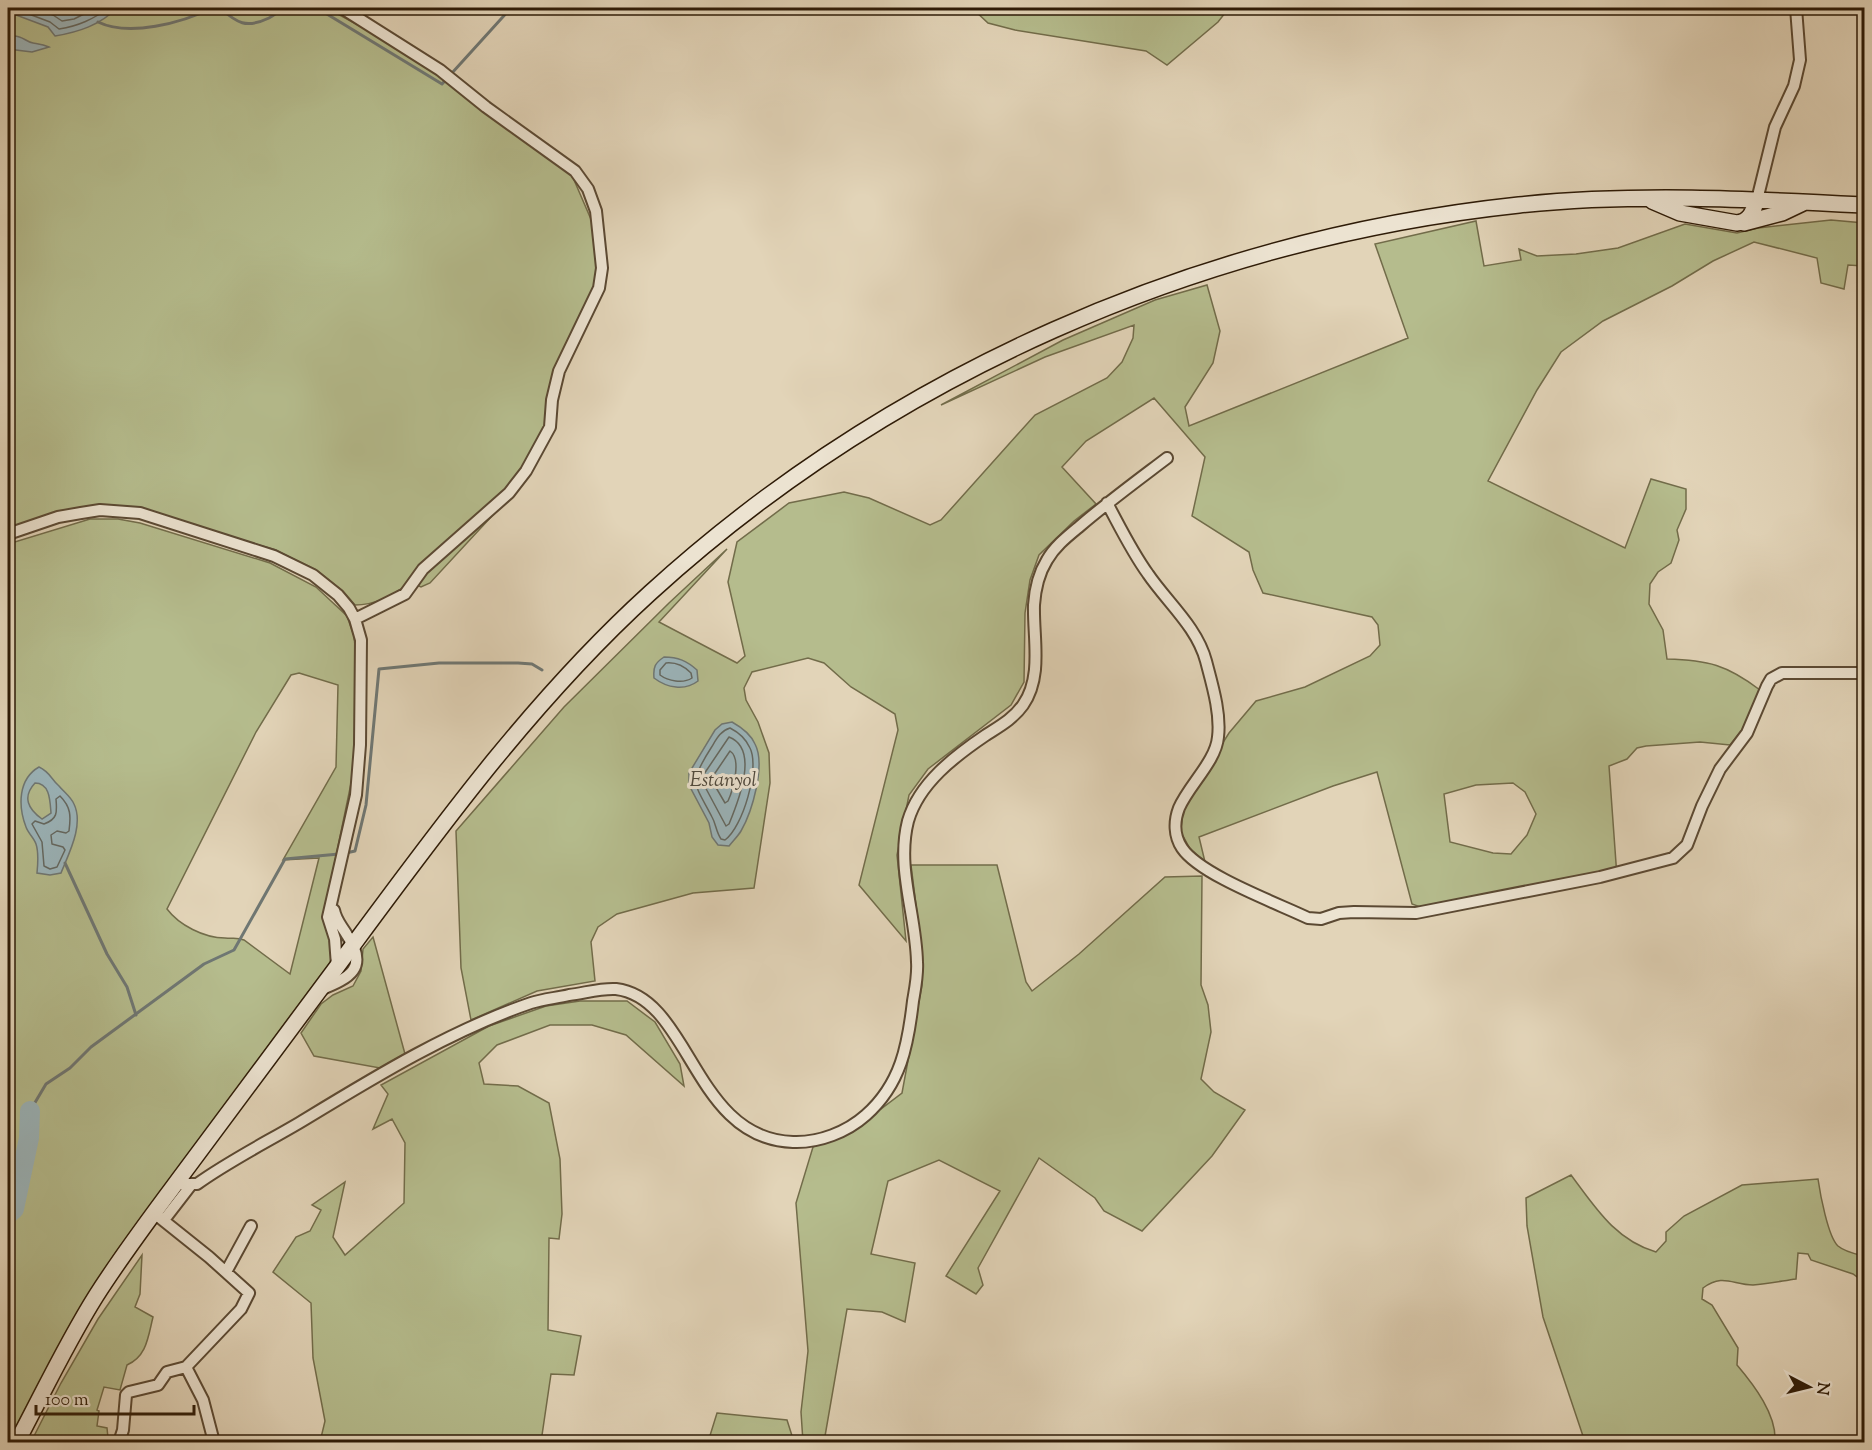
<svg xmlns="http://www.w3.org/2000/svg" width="1872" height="1450" font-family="'Sorts Mill Goudy',serif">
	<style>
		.green { fill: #b5bc8d; stroke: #726c4a; stroke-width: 1.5; fill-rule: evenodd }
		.water { fill: #9bb5bb; stroke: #6f7773; stroke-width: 1.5; fill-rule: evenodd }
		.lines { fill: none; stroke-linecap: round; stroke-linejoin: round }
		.shore { stroke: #646861; stroke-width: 1.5 }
		.stream { stroke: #6f7773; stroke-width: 3 }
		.river { stroke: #9bb5bb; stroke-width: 20 }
		.minor-casing { stroke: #5b4933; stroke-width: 14 }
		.secondary-casing { stroke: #2e1b07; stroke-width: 18 }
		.minor { stroke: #ece3d1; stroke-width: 10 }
		.secondary { stroke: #ece3d1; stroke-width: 15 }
		.labels { text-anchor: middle; stroke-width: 6; stroke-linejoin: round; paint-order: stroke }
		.water-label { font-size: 20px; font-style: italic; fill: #4f493d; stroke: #ece3d1 }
	</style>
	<rect width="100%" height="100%" fill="#e2d4b8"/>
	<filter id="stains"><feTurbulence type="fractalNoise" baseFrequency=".00333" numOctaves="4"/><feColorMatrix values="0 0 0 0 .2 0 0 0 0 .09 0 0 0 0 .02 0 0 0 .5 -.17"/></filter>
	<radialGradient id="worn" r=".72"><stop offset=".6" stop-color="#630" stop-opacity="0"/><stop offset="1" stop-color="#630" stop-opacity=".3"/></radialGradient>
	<path class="green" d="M8 8H331L332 11 397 46 438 72 571 173 593 224 597 255V281L578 340 557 390 544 437 518 483 491 517 430 583 421 587 410 582C393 596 376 605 355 605L343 591 316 570 276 550 139 509 100 505 79 508 8 531Z
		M972 8H1229L1218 22 1167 65 1146 51 1015 30 988 23Z
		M1831 220 1864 223V266L1848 265 1844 289 1821 283 1817 258 1754 242 1713 261 1672 286 1603 321 1561 352 1537 390 1488 481 1625 548 1651 479 1686 489V509L1677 530 1679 540 1671 563 1658 572 1650 584 1649 604 1663 630 1667 659C1708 660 1727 665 1760 690L1742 730 1730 745 1700 742 1646 746 1637 748 1627 759 1609 766 1617 877 1431 911 1412 904 1377 772 1333 786 1199 837 1205 862 1190 849 1181 832 1182 814 1198 782 1229 733 1256 701 1305 687 1370 656 1380 645 1378 625 1372 617 1263 593 1253 570 1249 552 1192 516 1205 457 1154 398 1086 441 1062 467 1096 504 1074 521 1039 555 1030 580 1025 613 1024 682 1011 705 928 769 909 795 897 855 906 941 859 885 898 730 895 714 851 687 824 663 808 658 752 672 744 688 746 700 758 722 769 753 770 783 754 888 693 893 617 914 598 927 591 942 595 981 537 991 471 1020 461 968 456 831 564 707 669 603 727 549 659 622 737 663 745 656 728 582 737 542 789 503 844 492 869 498 930 525 941 520 1035 415 1107 378 1122 362 1133 338 1134 325 1045 357 941 405 1063 340 1155 300 1207 285 1220 331 1213 363 1185 407 1189 426 1408 338 1375 244 1476 221 1484 266 1521 260 1519 249 1537 256 1576 254 1618 248 1685 224 1737 233 1758 228ZM1513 783 1525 792 1536 814 1527 835 1511 854 1493 853 1450 842 1444 794 1476 785Z
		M90 519H118L140 523 270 563 316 587 347 616 354 636 356 656 354 769 324 914 325 926 331 941V961L116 1252 67 1330 8 1442V544ZM299 673 338 685 336 767 283 860 319 858 290 974 244 940C236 937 233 939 225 938 204 938 179 925 167 909L256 732 291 675Z
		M911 865H997L1026 982 1032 991 1079 954 1165 877 1202 876 1201 985 1208 1005 1211 1032 1201 1079 1214 1092 1245 1110 1212 1156 1142 1231 1104 1211 1095 1198 1039 1158 978 1268 983 1285 976 1294 946 1276 1000 1191 939 1160 888 1181 871 1254 915 1263 905 1322 882 1312 847 1309 824 1442H803L801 1412 808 1351 796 1203 813 1147 857 1127 902 1093 922 985V953Z
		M373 937 405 1054 380 1068 314 1056 301 1033 321 1004 333 995 353 986 361 971 363 949Z
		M580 1001H627L655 1022 680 1064 684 1086 626 1035 592 1025H550L497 1045 479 1063 484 1084 518 1086 549 1103 560 1159 562 1214 559 1239 549 1238 548 1330 581 1336 574 1375 551 1374 541 1442H257H320L325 1421 313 1358 311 1303 273 1272 296 1237 310 1231 321 1210 312 1205 345 1182 333 1237 345 1255 404 1203 405 1143 392 1119 373 1129 388 1094 381 1085 489 1026 546 1006Z
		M1571 1175C1595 1207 1615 1240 1656 1252L1666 1241V1232L1684 1216 1742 1185 1818 1179C1820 1193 1828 1237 1838 1246 1845 1252 1856 1254 1864 1256V1282L1853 1274 1811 1260 1808 1254 1798 1253 1796 1279C1782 1281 1767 1284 1753 1285 1733 1285 1723 1273 1703 1288L1702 1299 1712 1305 1738 1348 1737 1365C1754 1385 1777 1415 1775 1442H1585L1543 1317 1527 1226 1526 1198Z
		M142 1255 140 1294 135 1307 153 1317C148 1337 147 1356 127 1365L120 1390 104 1387 97 1410 99 1411 97 1426 107 1428 108 1438 105 1442H31L61 1383 98 1319Z
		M717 1413 787 1420 794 1442H708Z"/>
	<path class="water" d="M8 8H117C100 25 79 32 55 36L48 27 8 12Z
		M14 36C23 36 26 42 33 43 40 44 43 44 49 47L32 52 8 49V37Z
		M664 657C678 657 687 661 697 670L698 681C685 691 667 688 654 678 653 667 655 663 664 657Z
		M732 722C741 727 751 735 755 744 766 765 752 812 741 831 738 836 733 841 729 846L718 845 712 837 709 823 689 785V773L715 730 722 724Z
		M39 767C50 772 51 779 59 786 64 792 71 797 74 804 84 825 69 853 61 873L50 875 37 873C38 863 39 853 36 844 34 838 28 833 26 827 18 806 18 779 39 767ZM35 783C50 783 50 801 51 813L42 819C28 809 22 797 35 783Z"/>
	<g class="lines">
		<path class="shore" d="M13 8 50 22 59 29C79 26 93 19 109 8
			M36 8 53 15 62 21 74 19 96 8
			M666 663C676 662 684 666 691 673L692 678C683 684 668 681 660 675V670Z
			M730 728C738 732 746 739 750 748 760 768 743 827 725 840L721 839C716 832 716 824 712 817 694 782 688 784 711 748 716 740 720 731 730 728Z
			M729 737C760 749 738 802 729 824L726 826 703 783 702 777Z
			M730 751C742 759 733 790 728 801L725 803 711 779Z
			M60 796C71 807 71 816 69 831L66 833 57 831 51 835 52 844 63 847 65 850 57 867 50 869 44 866 42 842 32 824 35 821 44 824C58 819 57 812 56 799Z"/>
		<path class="stream" d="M220 8C237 23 246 29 269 18 275 15 279 10 285 8
			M317 8 442 84 511 8
			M98 22C129 37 182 23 212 8
			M346 853 355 851 366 805 379 669 439 663H518L532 664 542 670
			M65 863 107 954 127 987 136 1015
			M30 1111 46 1084 70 1068 91 1047 204 964 234 950 285 859 339 854"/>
		<path class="river" d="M8 1214 14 1209 29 1138 30 1111"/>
		<g class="minor-casing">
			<path id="minor" d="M342 8 440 70 486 107 575 171 588 189 596 211 602 268 599 288 559 371 552 400 550 427 526 471 509 493 423 569 405 594 355 619
				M1757 200 1775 127 1794 86 1800 60 1796 8
				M1107 503C1120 527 1132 552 1148 574 1167 602 1197 627 1206 661 1212 684 1221 713 1218 737 1216 761 1189 785 1179 808 1174 821 1174 836 1182 848 1200 875 1277 903 1308 918L1321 919 1339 913 1354 912 1416 913 1600 877 1673 858 1687 845 1702 806 1720 769 1747 733 1767 686 1771 679 1782 673H1864
				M8 534 58 517 81 513 100 510 140 513 274 556 313 575 338 595 349 608 355 619 361 640 360 745 356 795 328 917 335 939 337 966
				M320 990C350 978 369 968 347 935 342 926 336 921 334 910
				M176 1184H197C229 1161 265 1143 299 1123 373 1078 449 1031 531 1003 543 999 557 998 569 995 585 993 601 988 616 989 691 998 693 1139 793 1142 819 1143 847 1132 866 1115 901 1084 908 1045 913 1001 915 989 918 975 917 962 916 914 896 868 908 821 919 783 955 756 986 735 1000 726 1013 719 1023 705 1043 676 1033 638 1034 605 1035 590 1039 573 1047 560 1055 546 1068 536 1080 526 1108 502 1138 480 1167 458
				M164 1220 191 1185
				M226 1272 251 1226
				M186 1367 203 1400 214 1442
				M119 1442 123 1430 126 1395 129 1392 158 1385 167 1372 186 1367 241 1309 249 1293 209 1257 154 1213"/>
		</g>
		<g class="secondary-casing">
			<path id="secondary" d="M1652 201 1680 213 1737 223C1750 222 1753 211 1757 200
				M1744 223 1782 213 1803 203
				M17 1442C43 1393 67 1342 96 1296 122 1255 151 1217 179 1179 231 1108 284 1038 336 968 433 837 529 703 650 593 889 375 1198 239 1519 205 1634 193 1749 199 1864 205"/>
		</g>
		<use href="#minor" class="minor"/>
		<use href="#secondary" class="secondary"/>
	</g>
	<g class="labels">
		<g class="water-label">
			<text x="723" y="786">Estanyol</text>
		</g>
	</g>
	<rect width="1872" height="1450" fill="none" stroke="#e2d4b8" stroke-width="30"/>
	<rect x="9" y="9" width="1854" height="1432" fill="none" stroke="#2e1b07" stroke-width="3"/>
	<rect x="15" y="15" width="1842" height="1420" fill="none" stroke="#2e1b07" stroke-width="1.5"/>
	<g transform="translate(1809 1387) rotate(97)" stroke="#ece3d1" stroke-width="4.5" paint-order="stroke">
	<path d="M0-4.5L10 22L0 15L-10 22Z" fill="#2e1b07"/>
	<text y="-9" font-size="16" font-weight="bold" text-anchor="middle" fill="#2e1b07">N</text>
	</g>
	<path d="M36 1405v9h158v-9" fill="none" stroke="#2e1b07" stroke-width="3"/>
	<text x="45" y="1405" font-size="18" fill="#2e1b07" stroke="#ece3d1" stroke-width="4.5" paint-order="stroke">100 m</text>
	<rect width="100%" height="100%" filter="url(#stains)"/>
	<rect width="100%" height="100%" fill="url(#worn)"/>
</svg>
